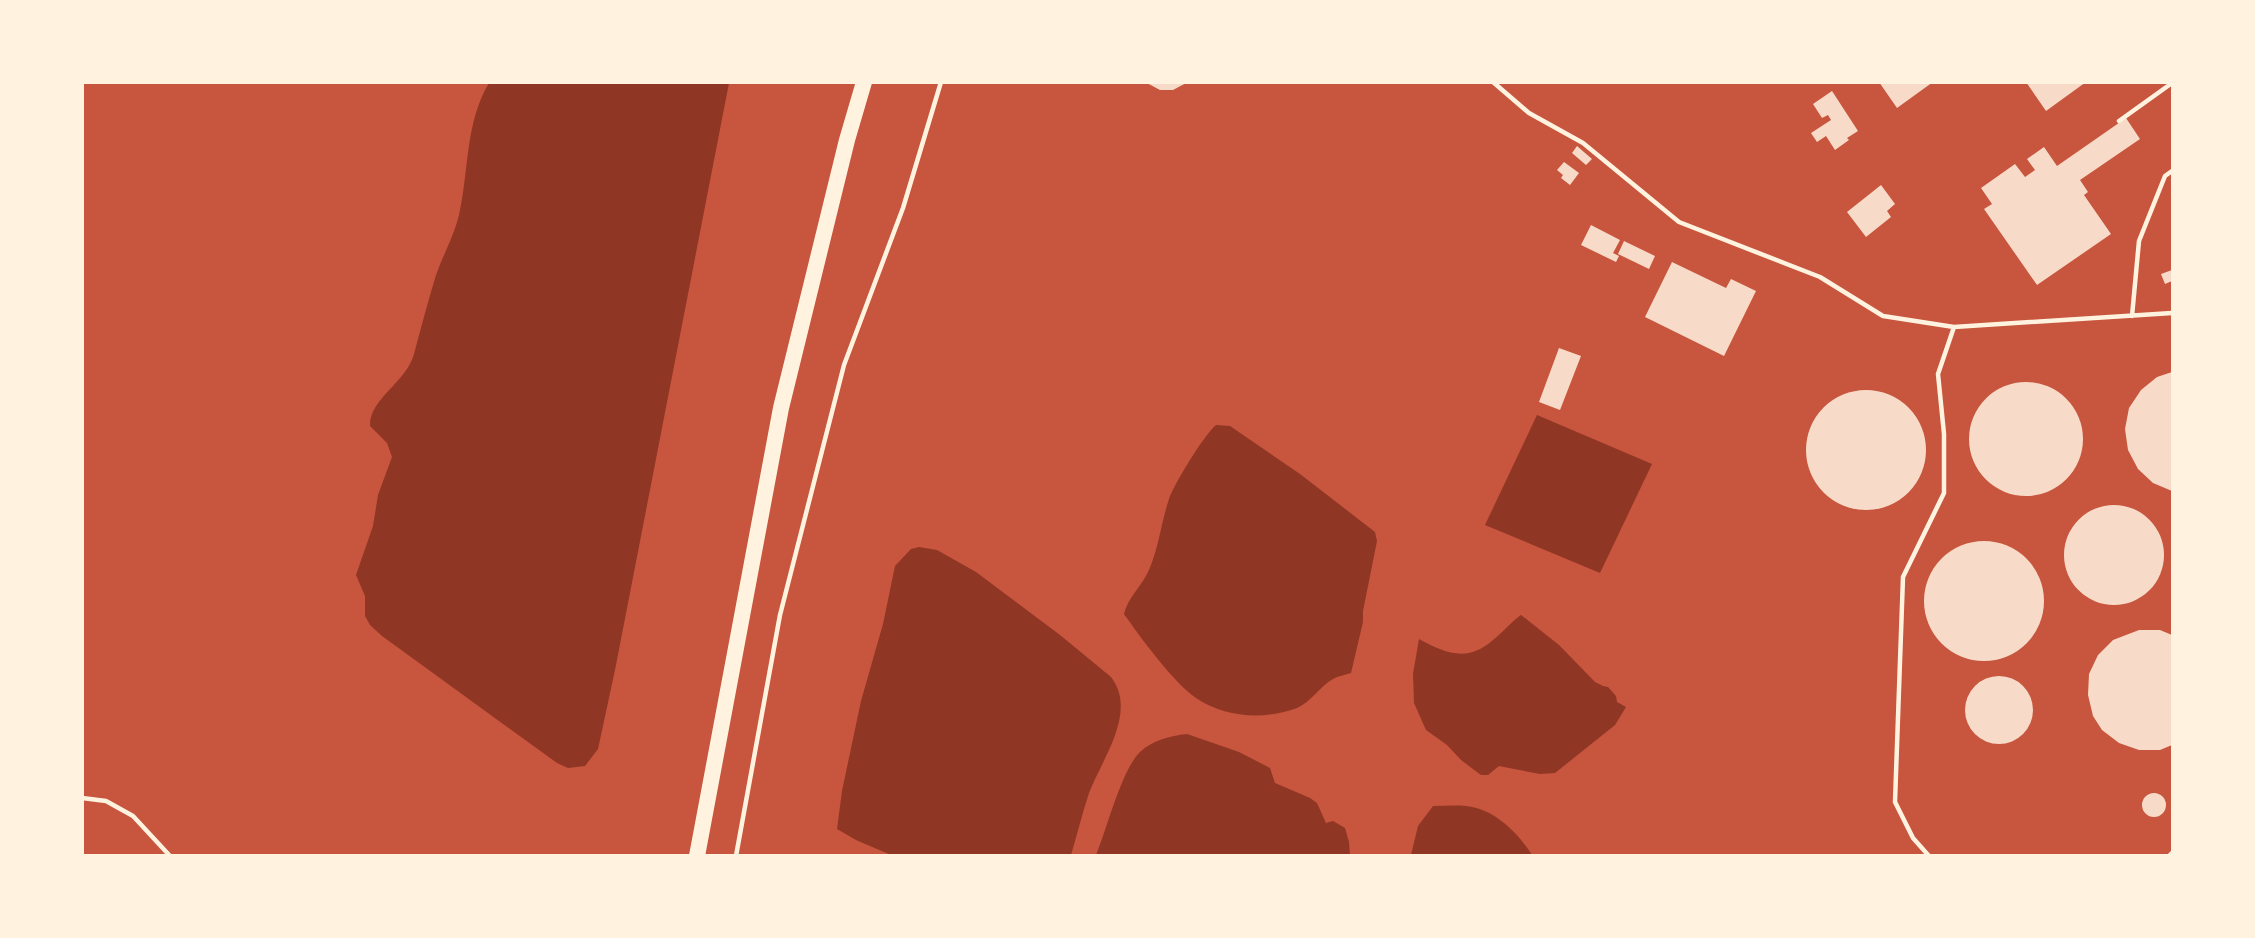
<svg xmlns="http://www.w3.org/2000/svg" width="2255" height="938" font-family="Roboto,sans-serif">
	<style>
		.water { fill: #8f3625 }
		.building { fill: #f7dbc8 }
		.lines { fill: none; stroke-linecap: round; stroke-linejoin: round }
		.service { stroke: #fff3e0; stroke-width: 4.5 }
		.trunk { stroke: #fff3e0; stroke-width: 16 }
	</style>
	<rect width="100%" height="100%" fill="#c8553d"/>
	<path class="water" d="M489 83H729L615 670 598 749 585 766 568 768 557 763 382 636 370 625 365 616V596L356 575 373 526 378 495 392 457 387 443 370 426C369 399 406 383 414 354 421 328 428 301 436 275 443 255 454 236 459 215 469 171 465 123 489 83Z
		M1537 415 1652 464 1600 573 1485 525Z
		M1216 425 1230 426 1300 474 1375 532 1377 541 1363 611V622L1351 673C1345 675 1338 676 1333 679 1320 686 1311 702 1297 708 1264 720 1226 718 1196 698 1174 683 1140 637 1124 614 1128 597 1142 586 1149 570 1159 547 1161 523 1169 499 1174 484 1204 435 1216 425Z
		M919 547 937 550 976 572 1060 635 1111 677C1138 712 1102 759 1089 793 1082 814 1077 835 1071 855H891L856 840 837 829 842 791 861 701 883 624 895 566 911 549Z
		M1521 615 1559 645 1595 682 1603 686 1608 687 1616 696 1617 702 1626 707 1615 725 1555 773 1540 774 1499 766 1488 775H1481L1461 760 1447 745 1426 730 1414 703 1413 674 1419 639C1445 653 1467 663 1493 640 1503 632 1511 622 1521 615Z
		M1187 734 1239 752 1270 768 1275 783 1310 798 1317 803 1326 823 1333 821 1345 828 1349 842 1350 855H1096C1107 829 1121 771 1140 752 1153 740 1170 736 1187 734Z
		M1433 806C1444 806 1455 805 1466 806 1495 809 1518 833 1532 855H1411L1418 826Z"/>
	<path class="building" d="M1145 82H1188L1173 90H1160Z
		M1879 82H1933L1897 108Z
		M2026 82H2086L2046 111Z
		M1832 91 1858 131 1847 138 1849 140 1835 150 1826 136 1817 142 1811 133 1831 120 1828 115 1822 118 1813 104Z
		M2126 118 2140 139 2080 180 2088 192 2084 195 2111 234 2037 285 1984 209 1992 204 1981 188 2015 164 2025 177 2035 170 2027 159 2044 147 2057 166Z
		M1577 146 1592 159 1586 165 1572 153Z
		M1564 162 1579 173 1570 185 1561 178 1563 175 1557 170Z
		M1881 185 1895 204 1887 211 1891 217 1866 237 1847 212Z
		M1591 225 1620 240 1613 253 1619 256 1616 262 1581 245Z
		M1624 241 1655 256 1649 269 1618 254Z
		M1672 262 1726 288 1731 279 1756 291 1724 356 1645 317Z
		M2172 270V281L2165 284 2161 274Z
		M1559 348 1581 356 1560 410 1539 402Z
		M2172 372V491L2153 483 2138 469 2128 450 2125 429 2129 408 2141 390 2157 377Z
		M1969 439a57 57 0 1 1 114 0a57 57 0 1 1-114 0Z
		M1806 450a60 60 0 1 1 120 0a60 60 0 1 1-120 0Z
		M2064 555a50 50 0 1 1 100 0a50 50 0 1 1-100 0Z
		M1924 601a60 60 0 1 1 120 0a60 60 0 1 1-120 0Z
		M2139 630H2160L2172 635V745L2160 750H2139L2119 743 2102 730 2093 716 2088 695 2089 674 2098 655 2113 640Z
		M1965 710a34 34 0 1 1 68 0a34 34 0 1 1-68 0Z
		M2142 805a12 12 0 1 1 24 0a12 12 0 1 1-24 0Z"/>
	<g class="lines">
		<path class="service" d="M1493 82 1529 113 1583 143 1679 222 1820 277 1883 316 1954 327 2172 313
			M2119 121 2172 83
			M2132 316 2139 241 2165 176 2172 171
			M82 798 106 801 133 816 170 856
			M736 856 780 615 844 365 903 208 941 82
			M1929 856 1913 838 1895 802 1903 577 1944 493V434L1938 374 1954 327
			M2169 856 2172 853"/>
		<path class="trunk" d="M697 856 781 408 847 140 864 82"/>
	</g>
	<rect width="2255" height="938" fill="none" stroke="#fff3e0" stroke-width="168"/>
</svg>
